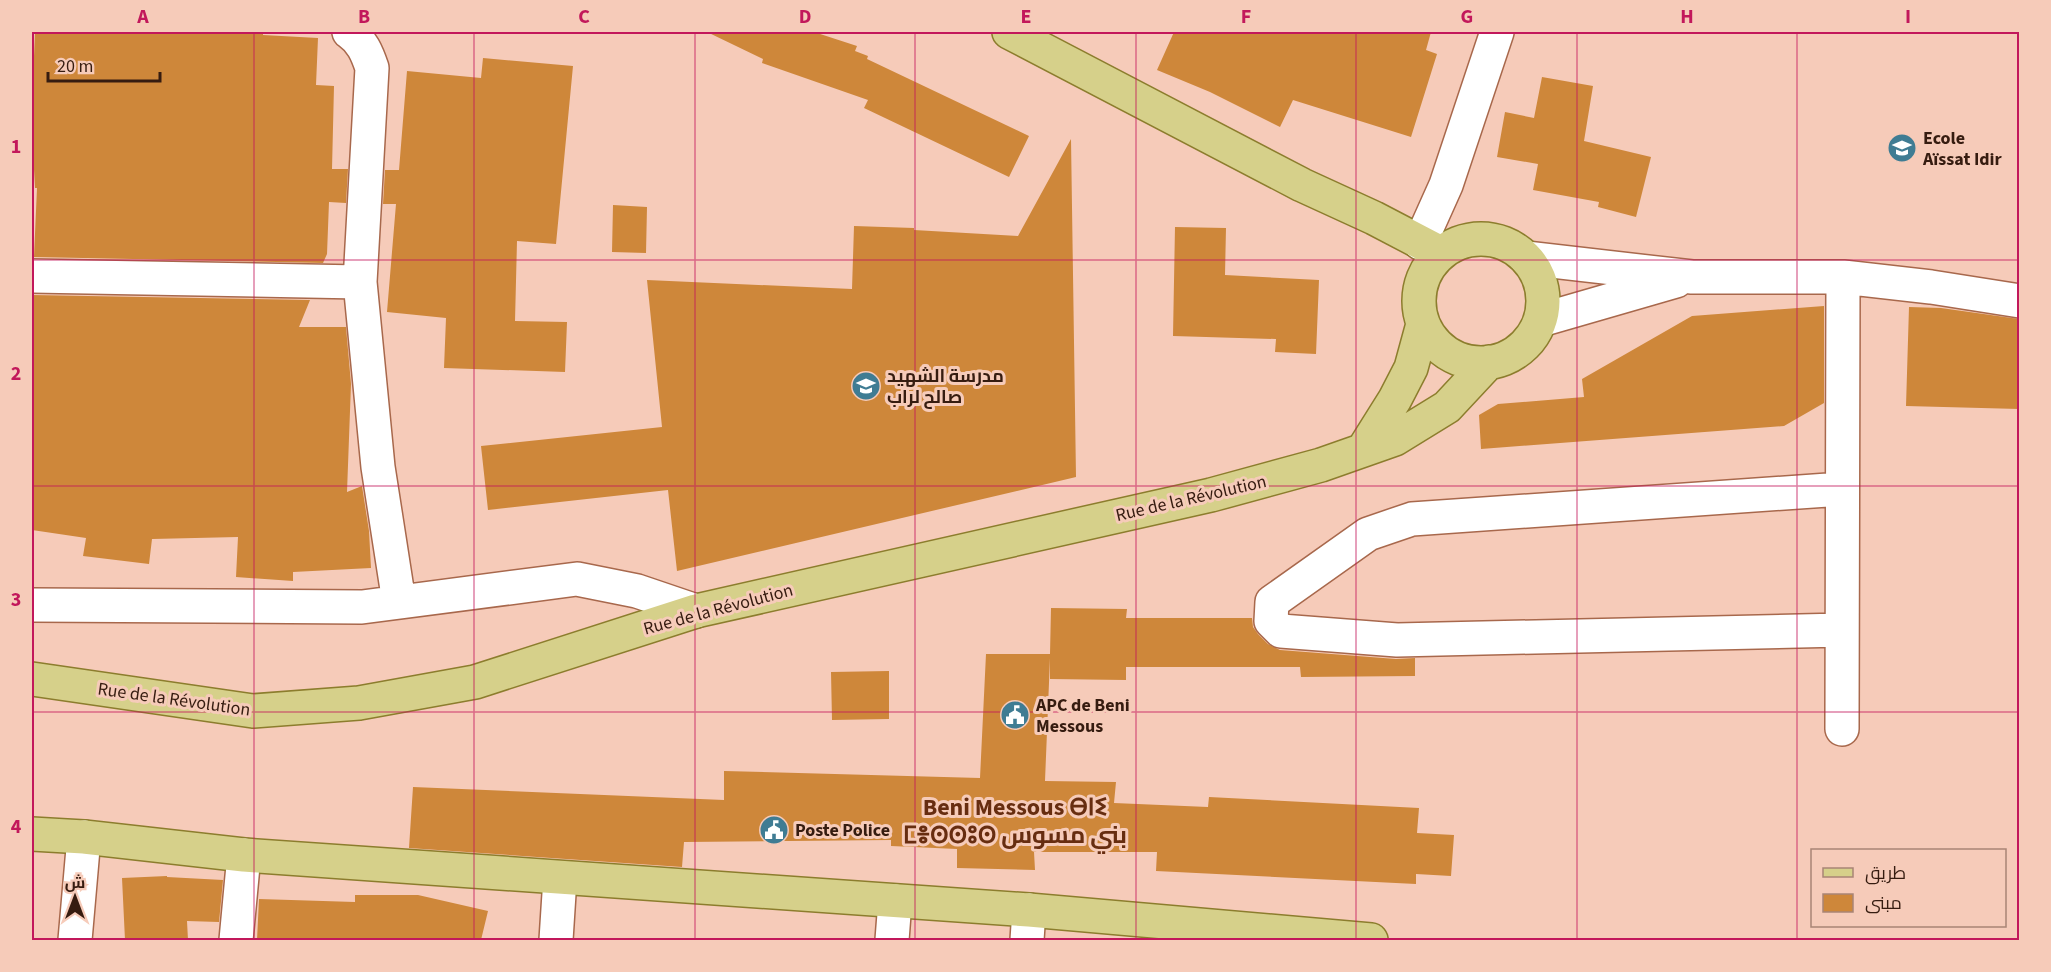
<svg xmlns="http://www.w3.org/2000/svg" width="2051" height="972" font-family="'Source Sans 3',Cairo,'Noto Sans Tifinagh',sans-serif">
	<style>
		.building { fill: #ce873a }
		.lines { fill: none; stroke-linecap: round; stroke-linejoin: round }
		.minor-casing { stroke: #a8684c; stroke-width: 36 }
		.major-casing { stroke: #8c7d2d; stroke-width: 36 }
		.minor { stroke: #fff; stroke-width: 33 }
		.major { stroke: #d6d08a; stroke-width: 33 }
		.grid { fill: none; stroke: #c2185b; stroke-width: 1.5; stroke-opacity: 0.55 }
		.labels { text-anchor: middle; stroke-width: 6; stroke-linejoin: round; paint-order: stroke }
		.poi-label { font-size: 18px; font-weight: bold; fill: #361c10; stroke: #f6cbb9; text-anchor: start }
		.street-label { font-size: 18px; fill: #361c10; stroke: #f6cbb9 }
		.district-label { font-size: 24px; font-weight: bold; fill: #672d10; stroke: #f6cbb9 }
		.neatline { fill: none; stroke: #c2185b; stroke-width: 2 }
		.grid-label { font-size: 20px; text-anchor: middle; font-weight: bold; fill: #c2185b }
	</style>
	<rect width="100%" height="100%" fill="#f6cbb9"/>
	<path class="building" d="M35 32H263V35L318 38 316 85 334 86 332 169H348L346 203 329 202 327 254 323 263 34 257 37 188H35L32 133V80H33Z
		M707 32H814L857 46 855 51 868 56 867 59 1029 136 1009 177 864 108 868 100 762 63 763 59Z
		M1174 32H1431L1426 50 1437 54 1411 137 1293 100 1280 127 1210 92 1157 70Z
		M483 58 573 66 556 244 517 241 515 321 567 322 565 372 444 368 446 318 387 312 396 204H383L385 170H399L407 71 481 78Z
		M1542 77 1593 86 1584 141 1651 157 1636 217 1598 207 1599 202 1533 190 1538 164 1497 157 1505 112 1534 118Z
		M1071 139 1076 477 677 571 668 490 488 510 481 446 662 427 647 280 852 289 854 226 914 228V230L1018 236Z
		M613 205 647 207 646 253 612 252Z
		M1175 227 1226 228 1225 275 1319 280 1316 354 1275 352 1276 339 1173 336Z
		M32 295 310 300 299 327H346L351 384 347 492 362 486 369 531 371 568 293 572V581L236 577 238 537 152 539 149 564 83 556 86 538 32 530Z
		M1824 306V403L1784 426 1481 449 1479 415 1498 404 1584 397 1582 379 1692 316Z
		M1909 307 1941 308 2019 319V409L1906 406Z
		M1051 608 1127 609 1126 618H1252L1253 627 1258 634 1268 644 1280 650 1396 659 1415 658V676L1301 677 1300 667H1126V680L1050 679V658L1045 781 1116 782 1114 803 1208 807 1209 797 1419 808 1417 833 1454 835 1451 876 1416 874V884L1156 871 1157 852H1034L1035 870 957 868V849L891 846V840L684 842 682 867 409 848 413 787 724 800V771L980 778 986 654H1050Z
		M889 671V719L832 720 831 672Z
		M167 876V877L223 880 219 922 187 921 188 940H125L122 878Z
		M355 895H418L488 911 481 940H257L259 899 355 902Z"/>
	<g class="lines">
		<g class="minor-casing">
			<path id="minor" d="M349 32C362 41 367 53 372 68L360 282 378 467 399 602
				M1420 243 1446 185 1497 32
				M1526 258 1692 277H1843L1931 287 2020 301
				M32 276 360 282
				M1541 320 1676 281
				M32 605 362 607 577 579 637 591 696 611
				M1842 630 1397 640 1281 631 1271 621 1272 602 1368 534 1412 519 1842 489
				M1842 729 1843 277
				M75 940 84 837
				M236 940 244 855
				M556 940 560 878
				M892 940 895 901
				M1027 940 1029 910"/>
		</g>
		<g class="major-casing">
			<path id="major" d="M1009 32 1302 185 1374 218 1441 253
				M1419 301a62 62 0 1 1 124 0a62 62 0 1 1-124 0Z
				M1363 450 1395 399 1411 368 1423 324
				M32 679 253 711 359 703 475 682 696 611 1211 495 1321 465 1395 439 1447 407 1489 362
				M32 834 84 837 244 855 1029 910 1371 940"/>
		</g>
		<use href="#minor" class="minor"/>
		<use href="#major" class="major"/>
	</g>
	<path class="grid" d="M254 32V940M474 32V940M695 32V940M915 32V940M1136 32V940M1356 32V940M1577 32V940M1797 32V940M32 260H2020M32 486H2020M32 712H2020"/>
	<defs>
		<g id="school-disc" transform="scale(1.5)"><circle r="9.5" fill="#3f7c93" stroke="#f6cbb9"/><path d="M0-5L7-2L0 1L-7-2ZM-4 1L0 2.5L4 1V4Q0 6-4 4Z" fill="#fff"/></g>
		<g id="civic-disc" transform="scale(1.5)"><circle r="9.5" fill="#3f7c93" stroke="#f6cbb9"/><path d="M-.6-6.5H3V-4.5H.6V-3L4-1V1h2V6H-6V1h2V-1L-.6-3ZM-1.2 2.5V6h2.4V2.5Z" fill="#fff"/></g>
	</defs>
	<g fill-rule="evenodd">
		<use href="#school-disc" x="1902" y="148"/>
		<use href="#school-disc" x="866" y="386"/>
		<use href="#civic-disc" x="1015" y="715"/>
		<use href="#civic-disc" x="774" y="830"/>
	</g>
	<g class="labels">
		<g class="poi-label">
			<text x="1923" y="144">Ecole<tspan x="1923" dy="21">Aïssat Idir</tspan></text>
			<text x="887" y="382">مدرسة الشهيد<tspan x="887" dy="21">صالح لراب</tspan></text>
			<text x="1036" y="711">APC de Beni<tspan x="1036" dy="21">Messous</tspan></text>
			<text x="795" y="836">Poste Police</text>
		</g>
		<g class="street-label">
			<text transform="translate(1191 498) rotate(-13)" y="6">Rue de la Révolution</text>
			<text transform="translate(718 609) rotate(-15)" y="6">Rue de la Révolution</text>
			<text transform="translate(174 699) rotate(8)" y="6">Rue de la Révolution</text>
		</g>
		<g class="district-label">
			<text x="1015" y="815">Beni Messous ⴱⵏⵉ<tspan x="1015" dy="28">ⵎⴻⵙⵙⵓⵙ بني مسوس</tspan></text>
		</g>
	</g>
	<rect width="2051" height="972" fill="none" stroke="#f6cbb9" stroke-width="66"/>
	<rect x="1811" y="849" width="195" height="78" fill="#f6cbb9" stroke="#a98575" stroke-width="1.5"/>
	<rect x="1823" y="868" width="30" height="9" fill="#d6d08a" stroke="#a98575" stroke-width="1.5"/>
	<text x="1865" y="879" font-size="18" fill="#361c10">طريق</text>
	<rect x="1823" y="894" width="30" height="18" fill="#ce873a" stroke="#a98575" stroke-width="1.5"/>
	<text x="1865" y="909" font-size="18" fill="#361c10">مبنى</text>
	<g transform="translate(75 897)" stroke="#f6cbb9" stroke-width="4.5" paint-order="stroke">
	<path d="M0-4.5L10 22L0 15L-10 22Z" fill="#361c10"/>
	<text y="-9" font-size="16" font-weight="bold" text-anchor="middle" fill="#361c10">ش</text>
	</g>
	<path d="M48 72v9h112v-9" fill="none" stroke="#361c10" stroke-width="3"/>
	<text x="57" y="72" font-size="18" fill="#361c10" stroke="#f6cbb9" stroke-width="4.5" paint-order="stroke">20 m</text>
	<rect x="33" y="33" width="1985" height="906" class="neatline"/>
	<g class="grid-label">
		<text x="143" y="23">A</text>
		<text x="364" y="23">B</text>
		<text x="584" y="23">C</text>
		<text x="805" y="23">D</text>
		<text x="1026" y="23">E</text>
		<text x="1246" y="23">F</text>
		<text x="1467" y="23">G</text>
		<text x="1687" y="23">H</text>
		<text x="1908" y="23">I</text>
		<text x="16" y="153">1</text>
		<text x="16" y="380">2</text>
		<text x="16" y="606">3</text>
		<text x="16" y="833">4</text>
	</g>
</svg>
